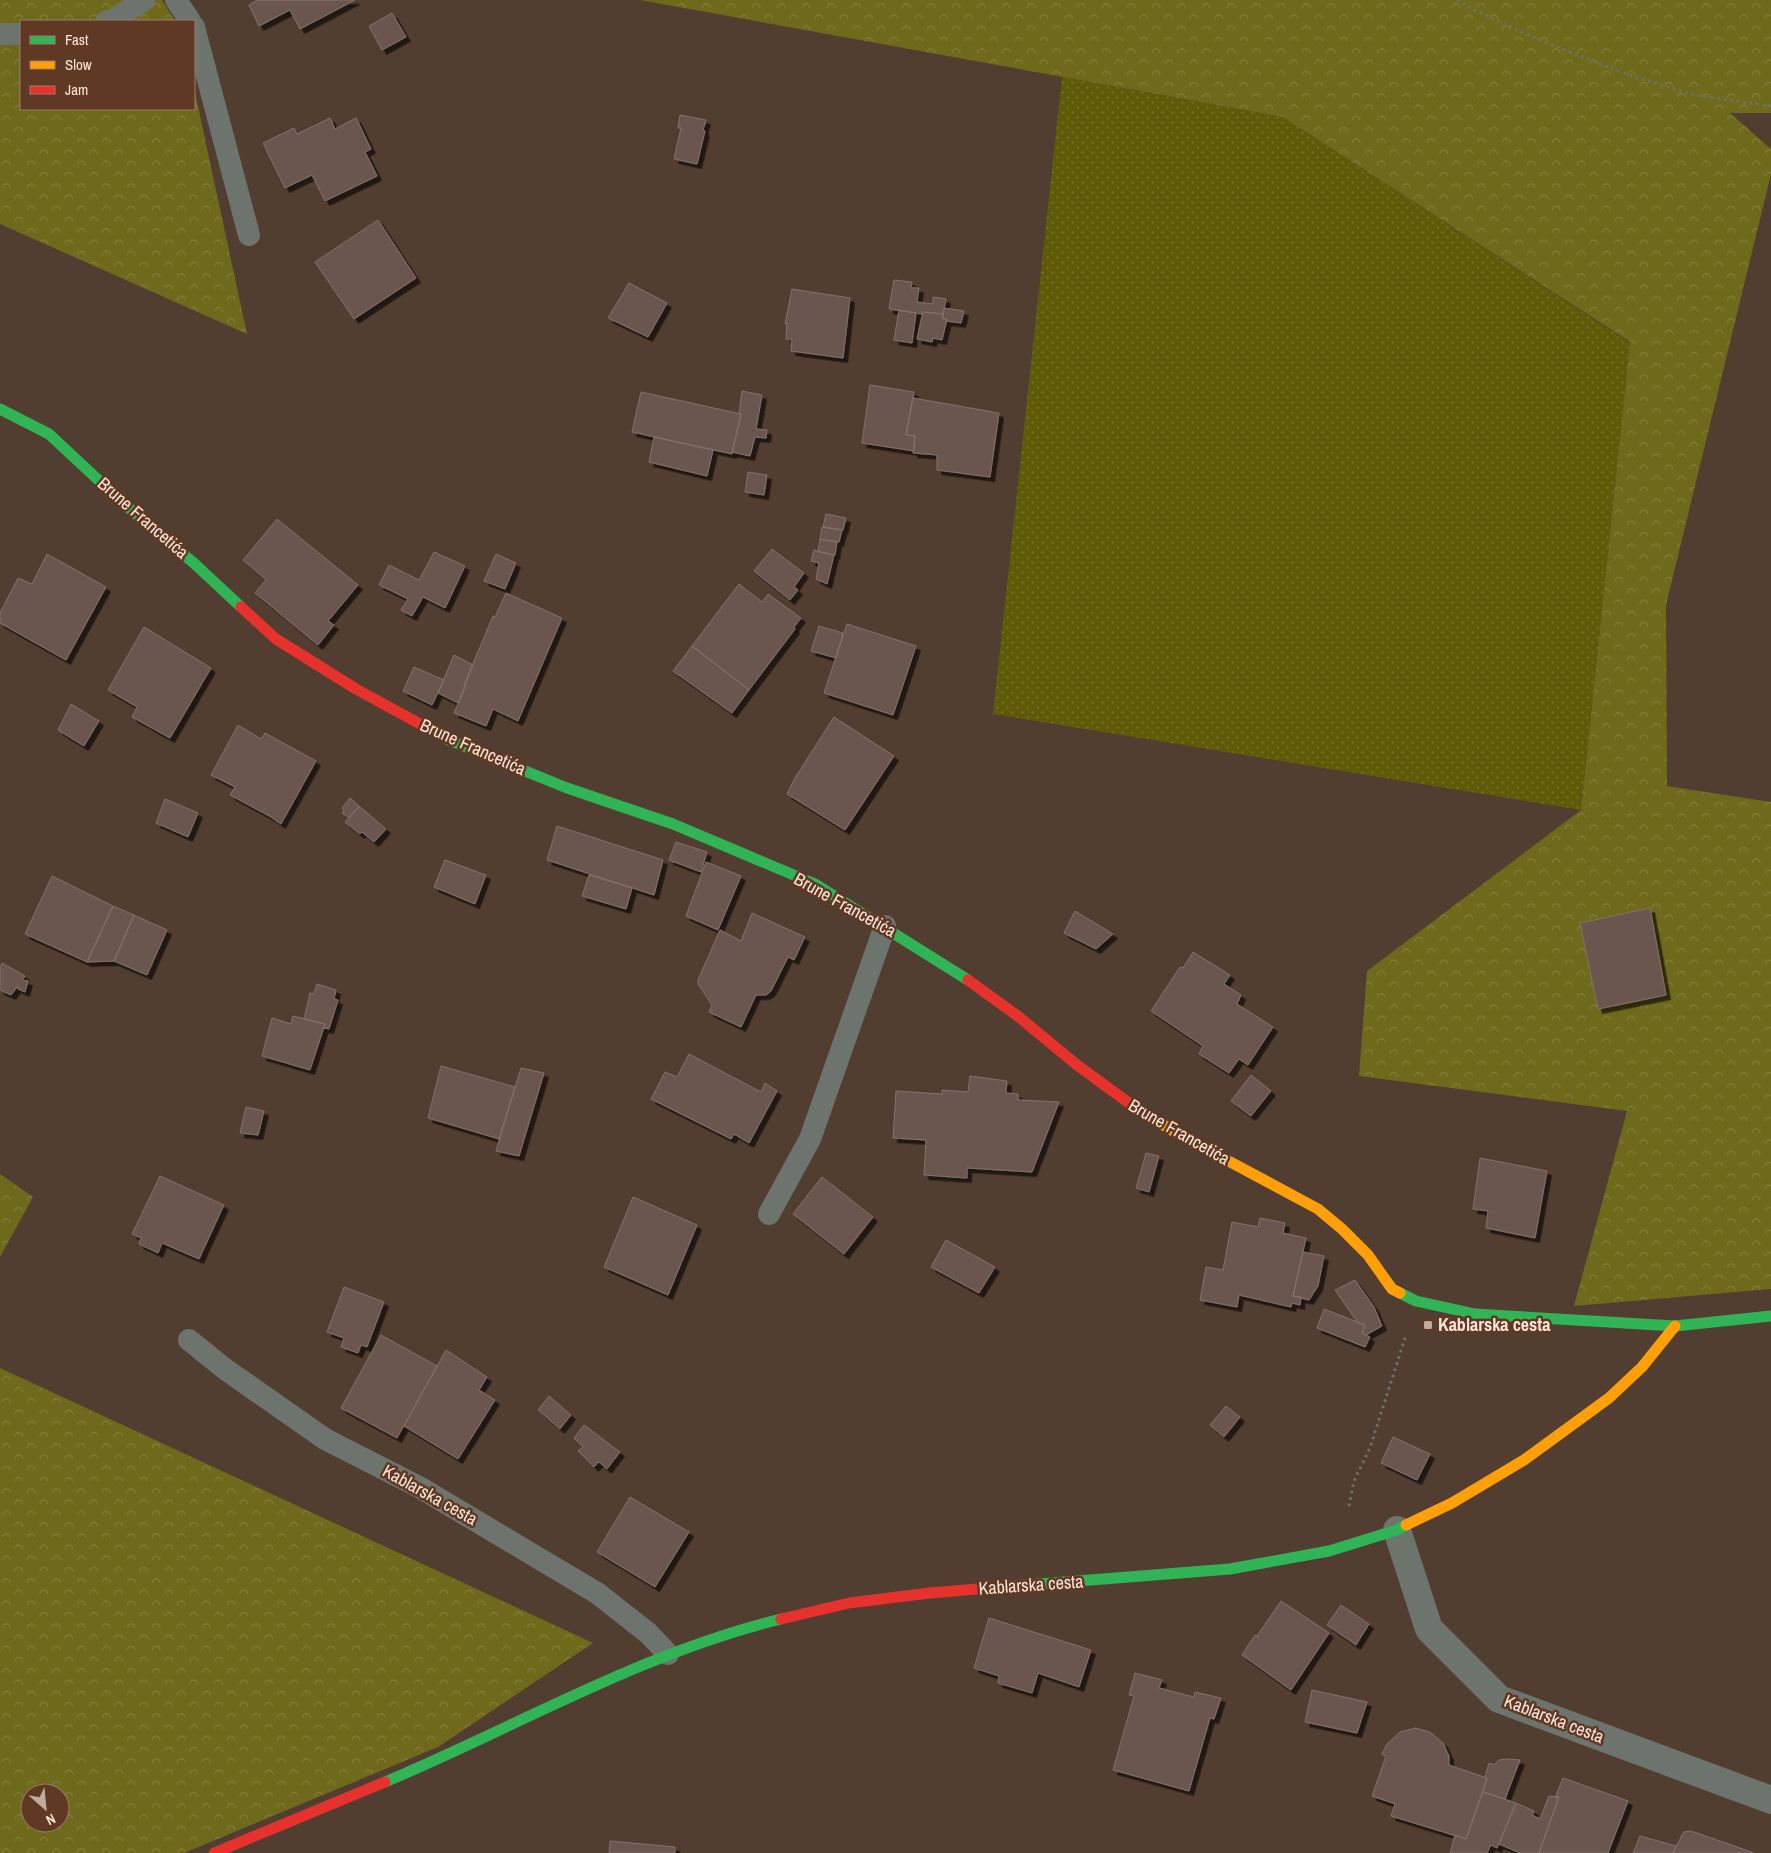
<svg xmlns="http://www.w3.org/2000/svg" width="1771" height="1853" font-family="'Archivo Narrow',sans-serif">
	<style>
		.grass { fill: url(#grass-dots) }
		.forest { fill: url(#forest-crowns); fill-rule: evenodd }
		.building { fill: #6a5750; stroke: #84716a; filter: url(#shadow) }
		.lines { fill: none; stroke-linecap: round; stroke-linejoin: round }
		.path { stroke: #71706a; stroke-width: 3; stroke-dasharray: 2.5 4; stroke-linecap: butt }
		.lane { stroke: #6d736d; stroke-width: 22 }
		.street { stroke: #6d736d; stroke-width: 28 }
		.fast { stroke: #30b455; stroke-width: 11 }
		.slow { stroke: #ff9f0a; stroke-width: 11 }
		.jam { stroke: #e5322d; stroke-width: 11 }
		.poi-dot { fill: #c1aa9e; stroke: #5f3924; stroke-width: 2 }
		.labels { text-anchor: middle; stroke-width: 5; stroke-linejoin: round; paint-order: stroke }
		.street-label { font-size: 18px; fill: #fde4d8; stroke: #5f3924 }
		.poi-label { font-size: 18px; font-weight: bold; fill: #fde4d8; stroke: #5f3924; text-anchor: start }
	</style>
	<defs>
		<pattern id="grass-dots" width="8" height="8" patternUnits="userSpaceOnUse" patternTransform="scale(1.25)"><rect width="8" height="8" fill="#5f5a07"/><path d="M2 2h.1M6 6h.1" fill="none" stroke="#77722a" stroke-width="1.8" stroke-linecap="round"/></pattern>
		<pattern id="forest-crowns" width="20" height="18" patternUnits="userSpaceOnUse" patternTransform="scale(1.25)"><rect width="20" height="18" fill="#6e691b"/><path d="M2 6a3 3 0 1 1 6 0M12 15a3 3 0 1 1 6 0" fill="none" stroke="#847e3b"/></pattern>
		<filter id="shadow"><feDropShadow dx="4.5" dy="4.5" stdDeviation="0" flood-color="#0009"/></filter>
	</defs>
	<rect width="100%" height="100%" fill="#523d31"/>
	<path class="grass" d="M1062 77 1283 117 1630 343 1581 810 993 714Z"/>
	<path class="forest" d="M0 0H162L175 21H21V109H194V88L247 334 0 224Z
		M640 0H1771V113H1730L1771 149V174L1666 605 1667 786 1771 802V1289L1574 1306 1627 1111 1359 1076 1367 971 1581 810 1630 342 1283 117Z
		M0 1174 33 1197 0 1257Z
		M0 1368 593 1643 438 1747 184 1853H0ZM30 1793H60V1823H30Z"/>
	<path class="building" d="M257 0H355L300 29 290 10 259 26 249 5Z
		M392 13 406 37 382 50 369 26Z
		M680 115 706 120 703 130 705 131 697 164 674 159 681 128H678Z
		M330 118 335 129 356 118 371 149 365 152 377 176 325 201 312 175 285 188 263 143 294 128 297 134Z
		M378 220 416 278 354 319 315 262Z
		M894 280 912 282 911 288H919L917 302 933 304V297L946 299 943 314 923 312 922 314 889 309Z
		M629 283 667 303 648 337 608 318Z
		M792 289 850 298 843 358 791 351 792 339H786L787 323 785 324Z
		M944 308 964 311 961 323 946 321 947 319H943Z
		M899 310 916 313 912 343 894 340Z
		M923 312 943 314V319H947L942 340 933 338 932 342 917 339Z
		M870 385 914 392 906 435 915 436 914 451 862 443Z
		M742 391 762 395 756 429 767 430 766 438 755 437 750 456 732 452 741 414 739 413Z
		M641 392 741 414 732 454 632 432Z
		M913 398 999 413 990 477 937 470V455L913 453 915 436 906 435Z
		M654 437 713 450 707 476 649 462Z
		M748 472 767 475 764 495 745 492Z
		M826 514 846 518 843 530 823 527Z
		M277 519 358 585 328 621 334 625 318 645 255 593 266 580 243 560Z
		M822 527 842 530 839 542 820 539Z
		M820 539 837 542 835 555 818 552Z
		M772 549 804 573 794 587 798 590 790 600 754 571Z
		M814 550 834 555 827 584 816 579 819 563 811 561Z
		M434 552 465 566 445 608 423 597 412 616 401 610 408 599 379 585 389 565 419 580Z
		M47 554 106 587 66 660 0 623V613L18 578 32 584Z
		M496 554 516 563 505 589 484 581Z
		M739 584 762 602 768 594 801 618 794 627 795 629 749 690 692 646Z
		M506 593 562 618 518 721 493 709 486 726 454 713 466 686 464 685 493 616 495 617Z
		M847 624 916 646 893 715 824 693Z
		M819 626 843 633 836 658 811 651Z
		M144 627 211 668 170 738 132 717 137 707 108 690Z
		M692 646 749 690 732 713 673 671Z
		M454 655 473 665 458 703 438 693Z
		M414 667 444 680 432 705 403 691Z
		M71 704 99 721 84 746 58 730Z
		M834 717 894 756 845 830 787 794 795 778Z
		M238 725 261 739 265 733 316 761 281 824 271 817 230 795 235 787 211 775Z
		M350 798 359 806 349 818 342 813 344 810 342 808Z
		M165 799 198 813 188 837 156 823Z
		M359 806 386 829 374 842 362 832 360 834 345 822Z
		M557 826 663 860 654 895 547 860Z
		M676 842 707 852 701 872 669 860Z
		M445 860 486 875 475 904 434 887Z
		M706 862 741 876 718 930 686 916Z
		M589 875 632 888 626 909 582 896Z
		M52 876 113 906 87 962 25 934Z
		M113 906 134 915 114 961 87 962Z
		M1650 908 1666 995 1598 1009 1580 923Z
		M1075 911 1113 934 1096 949 1064 933Z
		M752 913 805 937 794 960 788 957 771 991 766 995H756L741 1027 709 1012 712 1005 698 984V980L720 930 741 941Z
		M134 915 167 930 147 975 114 961Z
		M1193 952 1230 975 1224 984 1241 995 1237 1004 1273 1027 1248 1065 1239 1059 1229 1073 1199 1054 1203 1046 1151 1011 1180 967 1183 968Z
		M2 963 25 976 22 980 28 981 25 992 18 989V986L11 995 0 990V968Z
		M317 984 336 990 334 999 338 1000 329 1029 324 1028 325 1024 304 1019 310 993 314 994Z
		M293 1016 325 1024 310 1070 262 1056 272 1018 291 1024Z
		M689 1054 761 1092 765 1083 777 1091 749 1143 734 1134 731 1139 651 1099 665 1072 677 1077Z
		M441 1066 515 1087 499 1139 428 1118Z
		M521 1068 544 1073 519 1156 496 1151Z
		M1251 1075 1271 1091 1251 1116 1231 1101Z
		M970 1076 1007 1081 1006 1093 1018 1094V1100L1059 1102 1032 1172 967 1168V1178L924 1175 926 1140 893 1138 896 1091 942 1094V1090L968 1092Z
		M246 1107 264 1111 258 1135 240 1133Z
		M1146 1153 1159 1156 1149 1192 1136 1188Z
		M1480 1158 1547 1171 1535 1238 1486 1228 1488 1211 1473 1209Z
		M160 1176 224 1205 199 1259 162 1243 158 1253 139 1244 141 1238 132 1234Z
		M822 1177 873 1217 844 1254 793 1214Z
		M633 1197 697 1225 668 1295 604 1267Z
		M1260 1218 1285 1223 1283 1233 1306 1238 1293 1296 1301 1297 1300 1305 1292 1303 1291 1307 1239 1295 1237 1307 1200 1300 1206 1267 1223 1270 1232 1222 1258 1227Z
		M946 1240 995 1267 979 1293 931 1267Z
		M1303 1252 1324 1256 1318 1286 1309 1300 1293 1296Z
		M1355 1280 1374 1307 1382 1326 1366 1335 1362 1333 1365 1325 1358 1323 1335 1290Z
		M344 1287 384 1302 367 1347 361 1345 358 1353 341 1347 344 1338 327 1332Z
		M1324 1309 1365 1325 1362 1333 1370 1337 1365 1347 1317 1328Z
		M381 1335 437 1366 397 1438 341 1408Z
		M446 1350 487 1377 479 1390 495 1400 458 1459 404 1426Z
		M549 1396 571 1415 560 1429 538 1410Z
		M1226 1406 1240 1417 1224 1437 1210 1425Z
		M584 1425 620 1452 607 1469 599 1462 594 1467 578 1451 583 1447 574 1438Z
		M1393 1437 1430 1454 1417 1480 1381 1463Z
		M630 1497 689 1532 655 1587 597 1552Z
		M1281 1601 1329 1633 1291 1690 1242 1655 1255 1635 1259 1637 1257 1636Z
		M1341 1605 1369 1624 1356 1645 1327 1625Z
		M989 1618 1091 1650 1079 1687 1038 1673 1032 1693 998 1683 999 1676 974 1668Z
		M1135 1673 1162 1680 1159 1688 1194 1697 1195 1692 1221 1698 1214 1719 1210 1718 1189 1791 1113 1770 1134 1696 1129 1695Z
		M1312 1690 1367 1702 1357 1733 1305 1722Z
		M1415 1728 1430 1732 1443 1743 1449 1756V1765L1487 1778 1466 1839 1391 1816 1395 1804 1372 1796 1386 1756 1382 1754 1387 1744 1400 1732Z
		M1508 1759 1520 1760 1505 1799 1483 1792 1487 1778 1485 1777 1489 1763 1494 1765 1499 1760Z
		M1563 1778 1628 1801 1608 1853H1539L1559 1797 1555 1798Z
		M1483 1792 1516 1803 1497 1848 1491 1845 1487 1853H1450L1455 1835 1466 1839Z
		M1549 1796 1559 1797 1539 1853H1520L1499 1844 1516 1803 1534 1811 1532 1815 1540 1819Z
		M1690 1831 1697 1833 1754 1853H1673L1682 1835 1684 1832Z
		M1640 1836 1676 1846 1673 1853H1633Z
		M610 1841 675 1847V1853H609Z"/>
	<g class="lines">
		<path class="path" d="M1457 0 1476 11 1549 44 1626 74 1694 95 1771 106
			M1349 1506 1354 1481 1370 1448 1406 1335"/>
		<path class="lane" d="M176 0 190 21
			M107 21 113 20 144 0
			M194 27 249 235
			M0 34H21
			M769 1214 810 1139 885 926
			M189 1340 225 1369 325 1439 419 1487 597 1593 648 1633 668 1654"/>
		<path class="street" d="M1397 1530 1429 1629 1499 1699 1771 1800"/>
		<path class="fast" d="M0 409 49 434 123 503 196 565 241 607
			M431 730 449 740 567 788 673 824 815 884 968 980
			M1400 1293 1416 1301 1475 1314 1675 1326 1771 1316
			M989 1588 1230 1569 1329 1551 1397 1530 1406 1525
			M385 1782C516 1727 641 1653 781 1619"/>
		<path class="slow" d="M1133 1106 1178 1134 1318 1209 1342 1229 1368 1255 1392 1289 1400 1293
			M1406 1525 1452 1503 1524 1460 1609 1398 1642 1367 1675 1326"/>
		<path class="jam" d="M241 607 276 639 356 689 431 730
			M968 980 1019 1017 1077 1065 1133 1106
			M781 1619 849 1603 930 1593 989 1588
			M214 1853 385 1782"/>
	</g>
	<rect class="poi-dot" x="1423" y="1320" width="10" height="10" rx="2.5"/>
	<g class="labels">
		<g class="street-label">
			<text transform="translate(143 518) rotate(41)" y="6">Brune Francetića</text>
			<text transform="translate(473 747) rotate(24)" y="6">Brune Francetića</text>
			<text transform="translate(845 905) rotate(29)" y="6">Brune Francetića</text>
			<text transform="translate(1179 1132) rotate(30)" y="6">Brune Francetića</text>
			<text transform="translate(430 1495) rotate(29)" y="6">Kablarska cesta</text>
			<text transform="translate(1031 1585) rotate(-4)" y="6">Kablarska cesta</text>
			<text transform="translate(1554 1719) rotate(21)" y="6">Kablarska cesta</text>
		</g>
		<g class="poi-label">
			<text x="1438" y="1331">Kablarska cesta</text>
		</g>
	</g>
	<rect x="20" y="20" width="175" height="90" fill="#5f3924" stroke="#9e7d6c"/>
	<rect x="30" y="36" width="25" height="8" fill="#30b455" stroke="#9e7d6c"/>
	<text x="65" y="45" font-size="15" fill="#fde4d8">Fast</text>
	<rect x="30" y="61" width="25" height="8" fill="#ff9f0a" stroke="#9e7d6c"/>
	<text x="65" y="70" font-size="15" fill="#fde4d8">Slow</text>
	<rect x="30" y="86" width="25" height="8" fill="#e5322d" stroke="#9e7d6c"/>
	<text x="65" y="95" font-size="15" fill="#fde4d8">Jam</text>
	<g transform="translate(45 1808) rotate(153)"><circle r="24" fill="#5f3924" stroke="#9e7d6c"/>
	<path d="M0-4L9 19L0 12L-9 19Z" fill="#c1aa9e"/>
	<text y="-8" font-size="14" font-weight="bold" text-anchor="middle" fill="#fde4d8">N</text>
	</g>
</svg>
